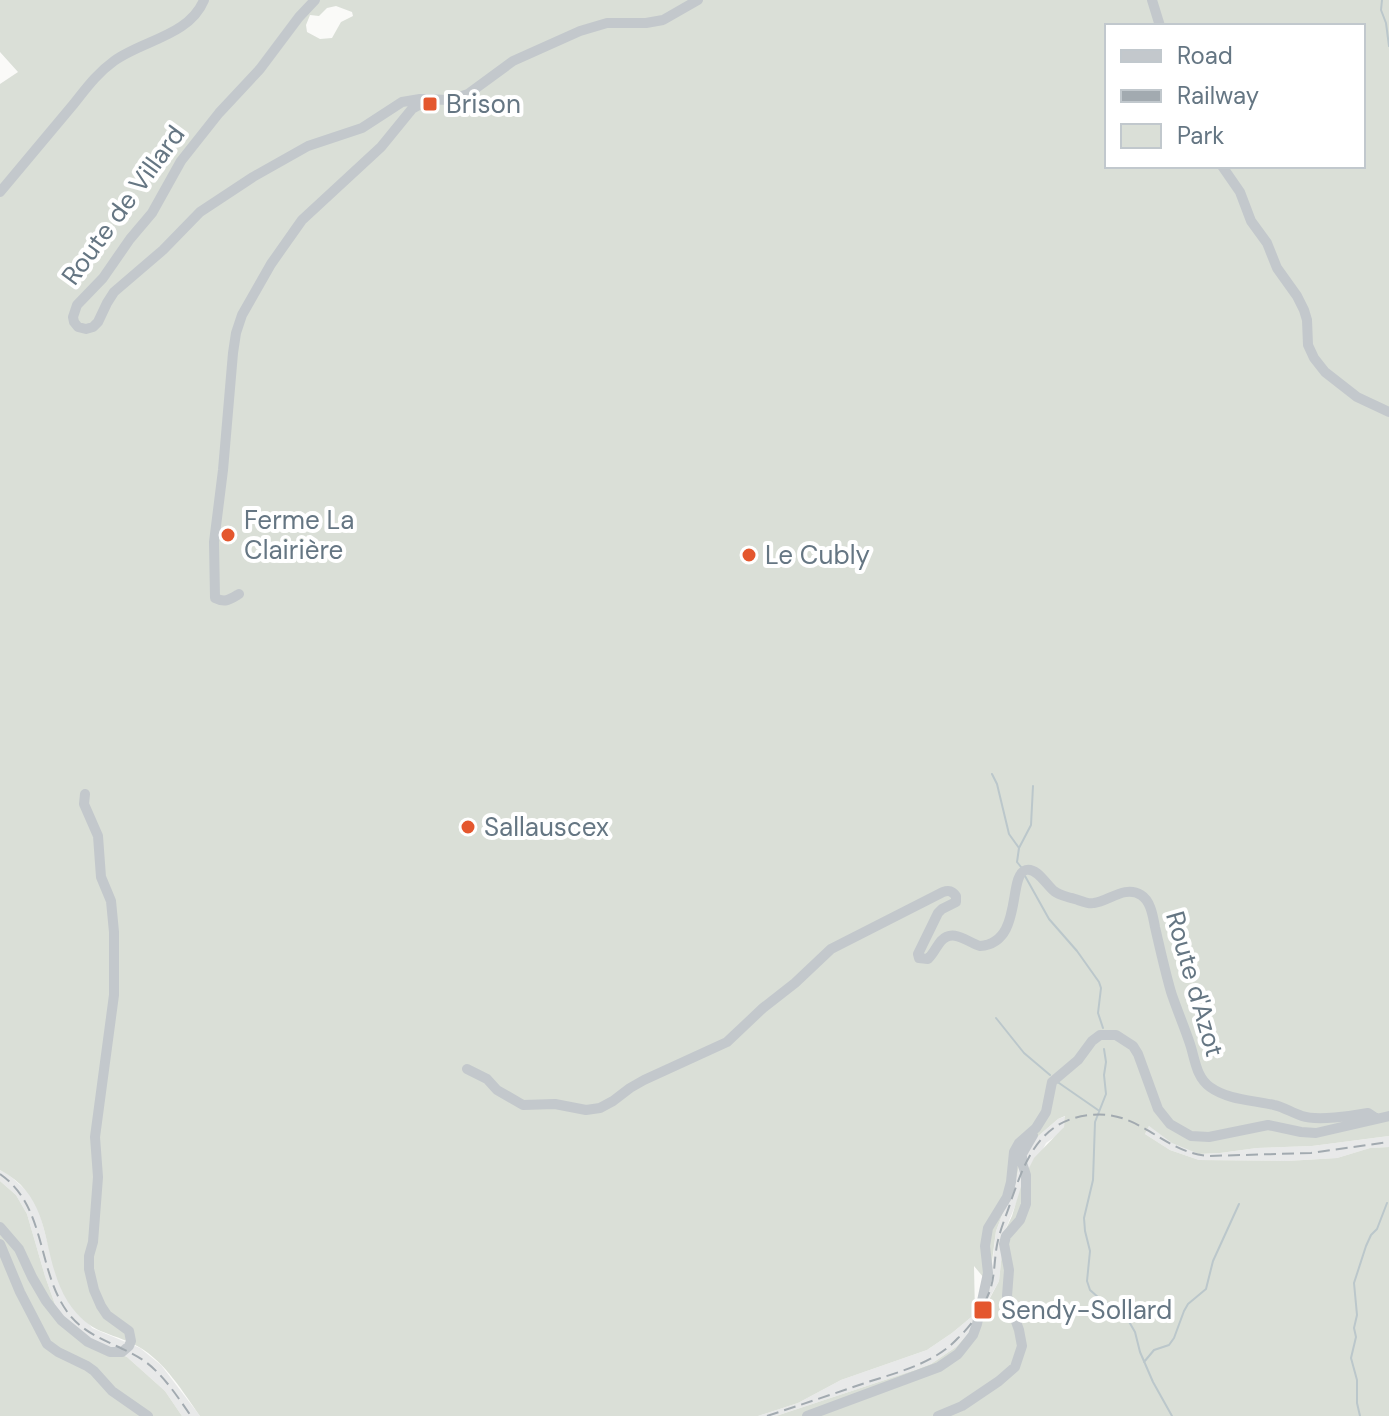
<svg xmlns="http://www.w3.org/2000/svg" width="1389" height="1416" font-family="'DM Sans',sans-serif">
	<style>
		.built { fill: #e8e9e9 }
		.green { fill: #dadfd7; fill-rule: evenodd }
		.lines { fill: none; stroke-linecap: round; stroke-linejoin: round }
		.stream { stroke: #bbc7cb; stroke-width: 2 }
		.minor { stroke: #c3c8cc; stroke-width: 10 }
		.rail { stroke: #a2aab0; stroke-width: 2; stroke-dasharray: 12 6; stroke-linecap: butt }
		.poi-dot { fill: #e4572e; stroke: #fff; stroke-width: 3 }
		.labels { text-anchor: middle; stroke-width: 8; stroke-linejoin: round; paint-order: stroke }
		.poi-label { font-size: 26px; fill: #657683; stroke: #fff; text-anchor: start }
		.street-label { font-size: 26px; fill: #657683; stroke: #fff }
	</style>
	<rect width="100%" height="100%" fill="#fafaf8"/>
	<path class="built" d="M1066 1116 1064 1127 1059 1134 1046 1143 1018 1199 1004 1233 999 1281 971 1331 956 1347 931 1364 915 1370 776 1416H758L798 1403 841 1380 927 1350 952 1333 975 1314 992 1267 996 1231 1017 1176 1019 1166 1036 1138 1058 1119Z
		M1149 1126 1199 1154 1220 1153 1257 1148 1312 1146 1389 1136V1147L1370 1148 1337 1158 1287 1161 1199 1160 1170 1150 1145 1134Z
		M0 1170 8 1174 30 1194 38 1207 57 1278 92 1328 140 1348 161 1365 200 1416H182L165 1391 127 1357 90 1340 58 1313 45 1276 27 1214 16 1195 0 1181Z"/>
	<path class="green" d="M0 0H1389V1136L1312 1146 1257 1148 1220 1153 1199 1154 1172 1143 1149 1126 1145 1134 1170 1150 1199 1160 1287 1161 1337 1158 1370 1148 1389 1147V1416H776L915 1370 931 1364 956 1347 971 1331 982 1313 999 1281 1004 1233 1012 1216 1023 1180 1034 1158 1064 1127 1065 1116 1058 1119 1036 1138 1019 1165 1017 1176 996 1231 989 1284 974 1266 975 1314 952 1333 927 1350 841 1380 798 1403 758 1416H200C183 1392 165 1362 139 1347 108 1330 91 1336 68 1302 39 1256 56 1199 0 1170V84L18 72 0 52ZM336 6 352 12 353 16 341 22 332 38 320 39 307 32 306 25 310 15 319 16 327 8ZM1107 26H1363V166H1107Z
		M0 1181 16 1195 27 1214 45 1276 58 1313 90 1340 127 1357 165 1391 182 1416H0Z"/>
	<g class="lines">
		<path class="stream" d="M1382 0 1381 10 1386 23 1389 46
			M992 774 997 784 1009 834 1019 848 1017 862 1021 867
			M1019 848 1031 825 1033 786
			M1025 876 1049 919 1077 951 1099 982 1101 988 1098 1013 1103 1028
			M996 1018 1024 1053 1050 1075
			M1104 1049 1106 1062 1104 1075 1106 1094 1095 1122 1093 1180 1084 1218 1085 1231 1090 1251 1087 1281 1090 1290 1099 1298 1124 1313 1135 1332 1140 1352 1153 1382 1172 1416
			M1059 1083 1098 1110
			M1144 1362 1154 1350 1169 1345 1174 1338 1184 1311 1188 1304 1206 1289 1213 1261 1239 1204
			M1360 1416 1357 1403V1380L1351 1358 1356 1337 1354 1328 1357 1315 1354 1283 1366 1246 1371 1235 1377 1229 1387 1203"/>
		<path class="minor" d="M315 0 299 17 260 69 219 113 181 161 152 213 130 239 103 278 77 305 73 317 74 322 78 327 86 329 93 327 98 322 107 303 114 292 163 250 200 212 253 177 308 146 362 128 402 102 420 99 450 100 468 94 513 61 580 31 607 23H646L663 20 698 0
			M1152 0 1160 26
			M1222 166 1240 192 1251 221 1267 243 1277 268 1297 296 1304 310 1307 320 1308 345 1314 358 1325 372 1357 397 1389 412
			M0 192C24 163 48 135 72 106 85 90 96 74 114 61 143 40 189 36 204 0
			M239 594C229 600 225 603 215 598L214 542 223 470 233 353 236 333 242 315 271 264 302 220 381 147 412 109 428 100
			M467 1069 487 1079 497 1090 523 1105 555 1104 586 1110 600 1108 613 1101 630 1088 644 1080 727 1042 763 1008 795 983 831 949 943 892C949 890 952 891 956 896V902L942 909 938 913 918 954 919 958 928 959C934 953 936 947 941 941 953 928 967 942 980 946 1024 943 1007 875 1026 870 1037 867 1047 886 1054 891 1059 895 1065 896 1071 898 1078 899 1087 905 1094 903 1109 901 1125 885 1141 895 1151 901 1153 917 1155 927 1160 949 1165 971 1171 992 1177 1010 1184 1026 1190 1044 1195 1059 1196 1077 1210 1087 1228 1100 1252 1100 1274 1105 1284 1107 1292 1113 1302 1116 1317 1121 1352 1116 1368 1113L1377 1119
			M0 1227 19 1249 32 1277 46 1301 61 1320 88 1342 110 1352H122L129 1346 131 1341 129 1331 107 1315 101 1306 94 1290 89 1269V1256L93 1242 98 1177 95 1137 114 995V932L111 901 101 877 98 836 84 804 85 794
			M0 1244 20 1292 47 1344 58 1352 87 1366 94 1371 112 1391 148 1416
			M807 1416 939 1367 958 1354 973 1335 977 1324 988 1273 985 1246 988 1228 1007 1197 1011 1182 1014 1152 1019 1143 1036 1128 1046 1112 1052 1082 1078 1060 1092 1041 1100 1035H1116L1133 1046 1138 1054 1158 1109 1170 1124 1191 1136 1209 1137 1268 1125 1301 1132 1316 1133 1389 1116
			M938 1416 962 1406 999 1381 1015 1367 1022 1346 1019 1330 1007 1296 1009 1270 1004 1244 1006 1236 1020 1220 1026 1204V1175L1022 1163V1154L1033 1135"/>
		<path class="rail" d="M0 1174C46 1206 37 1268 66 1310 85 1338 117 1343 143 1360 163 1374 177 1396 191 1416
			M767 1416C800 1405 833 1394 865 1383 898 1372 934 1364 958 1338 971 1326 982 1310 989 1293 995 1278 994 1261 997 1245 1000 1229 1007 1214 1012 1198 1026 1158 1041 1120 1090 1115 1139 1109 1162 1152 1208 1156L1311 1153 1389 1142"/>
	</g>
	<g class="poi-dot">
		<rect x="422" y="96" width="16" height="16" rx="4"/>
		<circle cx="228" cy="535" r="8"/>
		<circle cx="749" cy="555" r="8"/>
		<circle cx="468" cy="827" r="8"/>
		<rect x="973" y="1300" width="20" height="20" rx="4"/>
	</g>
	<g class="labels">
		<g class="poi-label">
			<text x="446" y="113">Brison</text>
			<text x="244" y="529">Ferme La<tspan x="244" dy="30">Clairière</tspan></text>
			<text x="765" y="564">Le Cubly</text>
			<text x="484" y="836">Sallauscex</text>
			<text x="1001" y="1319">Sendy-Sollard</text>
		</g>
		<g class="street-label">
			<text transform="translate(123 205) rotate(-54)" y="9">Route de Villard</text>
			<text transform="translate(1195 984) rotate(74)" y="9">Route d'Azot</text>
		</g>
	</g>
	<rect x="1105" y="24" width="260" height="144" fill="#ffffff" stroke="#c1c8cd" stroke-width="2"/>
	<rect x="1121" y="50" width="40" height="12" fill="#c3c8cc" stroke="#c1c8cd" stroke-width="2"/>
	<text x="1177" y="64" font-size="24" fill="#657683">Road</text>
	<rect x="1121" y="90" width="40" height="12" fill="#a2aab0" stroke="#c1c8cd" stroke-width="2"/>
	<text x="1177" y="104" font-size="24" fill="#657683">Railway</text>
	<rect x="1121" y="124" width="40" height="24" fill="#dadfd7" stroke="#c1c8cd" stroke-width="2"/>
	<text x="1177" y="144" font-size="24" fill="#657683">Park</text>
</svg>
